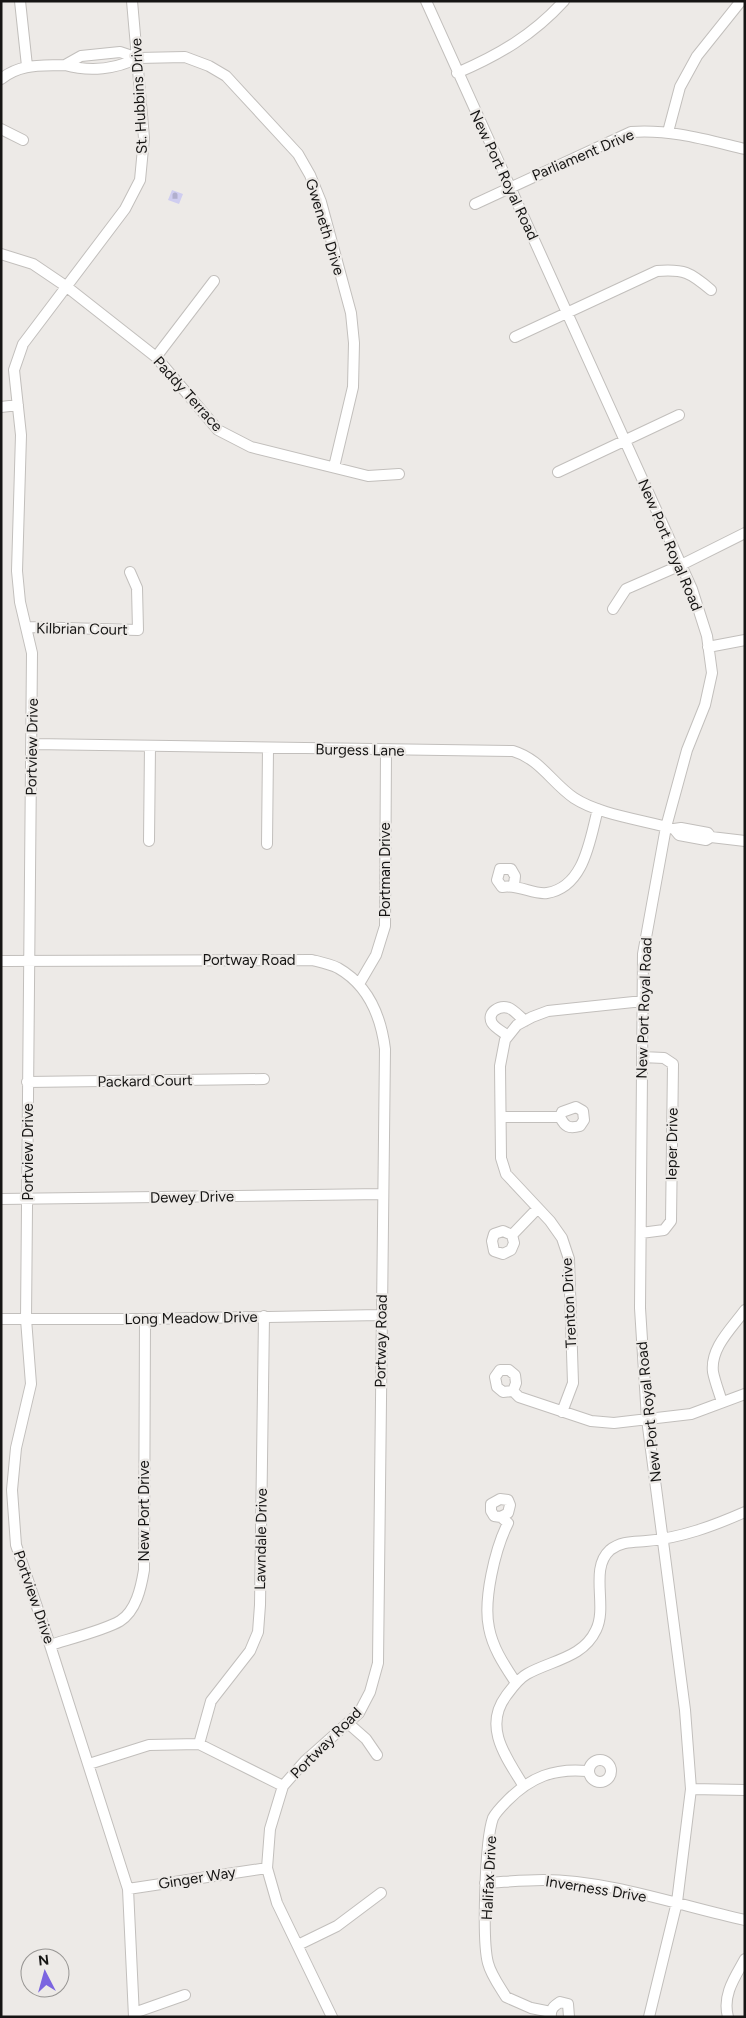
<svg xmlns="http://www.w3.org/2000/svg" width="746" height="2018" font-family="Figtree,sans-serif">
	<style>
		.cemetery { fill: url(#cemetery-stones) }
		.lines { fill: none; stroke-linecap: round; stroke-linejoin: round }
		.minor-casing { stroke: #c2bfbc; stroke-width: 12 }
		.minor { stroke: #fff; stroke-width: 10 }
		.labels { text-anchor: middle; stroke-width: 4.5; stroke-linejoin: round; paint-order: stroke }
		.street-label { font-size: 15px; fill: #161514; stroke: #edeae7 }
	</style>
	<defs>
		<pattern id="cemetery-stones" width="16" height="16" patternUnits="userSpaceOnUse" patternTransform="scale(1.25)"><rect width="16" height="16" fill="#cfcdf0"/><path d="M2 7V4a2 2 0 0 1 4 0v3zM10 15v-3a2 2 0 0 1 4 0v3z" fill="#b1afcd"/></pattern>
	</defs>
	<rect width="100%" height="100%" fill="#edeae7"/>
	<path class="cemetery" d="M172 190 183 194 179 204 168 200Z"/>
	<g class="lines">
		<g class="minor-casing">
			<path id="minor" d="M20 1 27 66
				M132 1 144 138 140 180 125 209 23 344 14 370 21 435 17 571 20 602 32 653 26 1319 31 1384 16 1448 12 1490 16 1545 50 1645 128 1889 134 2017
				M426 1 692 589 707 636 712 673 705 705 687 750 666 827 643 954 640 1308 647 1419 685 1710 691 1789 677 1902 649 2017
				M138 58C116 69 90 72 65 65L81 56 120 52 138 58 185 57 209 66 226 76 298 154 310 175 321 202 351 313 354 343 353 387 334 467
				M457 73C499 55 533 35 564 1
				M1 79C21 63 41 66 65 65
				M1 129 23 140
				M668 132 680 87 697 56 741 1
				M475 204 631 132C671 129 707 140 745 149
				M1 254 33 264 67 287 156 357 218 430 251 447 368 476 399 474
				M515 337 657 271C684 269 690 272 711 290
				M156 357 214 281
				M1 407 18 405
				M558 472 679 415
				M613 609 626 589 681 565 745 533
				M27 627 138 630 137 588 130 572
				M708 647 745 640
				M32 744 513 751C540 759 552 783 574 798 600 815 644 820 674 829
				M681 828 708 833 711 837 706 840 679 835 674 829Z
				M711 837 745 841
				M149 841 150 746
				M267 844 268 749
				M514 885 515 876 511 869H500L497 880 502 887C519 884 533 895 547 893 585 887 590 838 598 809
				M1 961 312 960C320 962 330 964 338 968 368 985 381 1017 385 1049L378 1663 370 1692 359 1713 305 1761 283 1786 270 1829 267 1868 277 1903 332 2017
				M359 984 376 955 385 926 386 751
				M508 1036C503 1032 495 1028 492 1023 486 1012 500 1005 509 1008 514 1010 520 1017 525 1021
				M27 1082 264 1079
				M501 1117H560C565 1127 569 1129 580 1126L584 1120 583 1111 576 1107 562 1112 560 1117
				M1 1199 383 1194
				M641 1233 664 1230 671 1221 673 1064 664 1058 642 1057
				M512 1235 503 1231 494 1234 492 1241 494 1251 503 1254 511 1250 514 1243 512 1235 538 1208
				M1 1319H145L381 1315
				M513 1391 516 1383 515 1375 509 1370H500L495 1377 497 1387 503 1392 513 1391 519 1397 591 1421 614 1423 691 1414 745 1394
				M722 1402C719 1392 715 1382 713 1372 710 1348 732 1328 745 1310
				M562 1412 573 1383 569 1259 562 1238 550 1221 506 1174 501 1158 500 1066 505 1040 517 1025 532 1017 548 1011 643 1001
				M501 1517 494 1516 491 1511V1504L500 1499 508 1500 510 1505 508 1513 501 1517 508 1523C495 1549 483 1600 489 1628 493 1649 505 1666 516 1683
				M50 1645C69 1639 105 1630 120 1621 136 1611 141 1588 144 1570L145 1319
				M349 1724 366 1739 377 1755
				M199 1744 211 1701 250 1651 258 1632 260 1605 264 1316
				M589 1771a11 11 0 1 1 22 0a11 11 0 1 1-22 0Z
				M89 1764 149 1745 199 1744 283 1786
				M523 1785C506 1757 483 1727 506 1696 512 1688 518 1679 527 1674 552 1660 583 1658 596 1630 608 1606 589 1569 610 1550 621 1541 634 1542 646 1541 681 1538 713 1526 745 1512
				M691 1789 745 1790
				M485 1883C504 1882 524 1880 543 1880 608 1880 681 1906 745 1920
				M128 1889 267 1868
				M298 1945 337 1926 381 1893
				M551 2012 531 2008 506 1997C500 1987 491 1975 488 1963 482 1941 485 1840 493 1818 496 1812 503 1805 508 1800 531 1777 554 1768 587 1771
				M134 2013 185 1995
				M551 2017C550 2009 554 2006 560 2002L568 2004 569 2017
				M728 2017C722 1995 735 1977 745 1959"/>
		</g>
		<use href="#minor" class="minor"/>
	</g>
	<g class="labels">
		<g class="street-label">
			<text transform="translate(139 96) rotate(-93)" y="5">St. Hubbins Drive</text>
			<text transform="translate(583 155) rotate(-23)" y="5">Parliament Drive</text>
			<text transform="translate(504 175) rotate(65)" y="5">New Port Royal Road</text>
			<text transform="translate(325 227) rotate(73)" y="5">Gweneth Drive</text>
			<text transform="translate(188 394) rotate(48)" y="5">Paddy Terrace</text>
			<text transform="translate(670 545) rotate(67)" y="5">New Port Royal Road</text>
			<text transform="translate(82 629) rotate(1)" y="5">Kilbrian Court</text>
			<text transform="translate(32 747) rotate(-89)" y="5">Portview Drive</text>
			<text transform="translate(360 750) rotate(1)" y="5">Burgess Lane</text>
			<text transform="translate(385 870) rotate(-90)" y="5">Portman Drive</text>
			<text x="249" y="965">Portway Road</text>
			<text transform="translate(644 1008) rotate(-88)" y="5">New Port Royal Road</text>
			<text transform="translate(145 1081) rotate(-1)" y="5">Packard Court</text>
			<text transform="translate(672 1144) rotate(-89)" y="5">Ieper Drive</text>
			<text transform="translate(28 1152) rotate(-90)" y="5">Portview Drive</text>
			<text transform="translate(192 1197) rotate(-1)" y="5">Dewey Drive</text>
			<text transform="translate(569 1303) rotate(-93)" y="5">Trenton Drive</text>
			<text transform="translate(191 1318) rotate(-1)" y="5">Long Meadow Drive</text>
			<text transform="translate(381 1341) rotate(-89)" y="5">Portway Road</text>
			<text transform="translate(649 1412) rotate(-96)" y="5">New Port Royal Road</text>
			<text transform="translate(144 1511) rotate(-90)" y="5">New Port Drive</text>
			<text transform="translate(261 1539) rotate(-89)" y="5">Lawndale Drive</text>
			<text transform="translate(34 1597) rotate(71)" y="5">Portview Drive</text>
			<text transform="translate(326 1743) rotate(-45)" y="5">Portway Road</text>
			<text transform="translate(197 1878) rotate(-9)" y="5">Ginger Way</text>
			<text transform="translate(489 1878) rotate(-87)" y="5">Halifax Drive</text>
			<text transform="translate(596 1889) rotate(9)" y="5">Inverness Drive</text>
		</g>
	</g>
	<rect width="746" height="2018" fill="none" stroke="#161514" stroke-width="5"/>
	<g transform="translate(45 1973) rotate(354)"><circle r="24" fill="#edeae7" stroke="#979593"/>
	<path d="M0-4L9 19L0 12L-9 19Z" fill="#7b65e0"/>
	<text y="-8" font-size="14" font-weight="bold" text-anchor="middle" fill="#161514">N</text>
	</g>
</svg>
